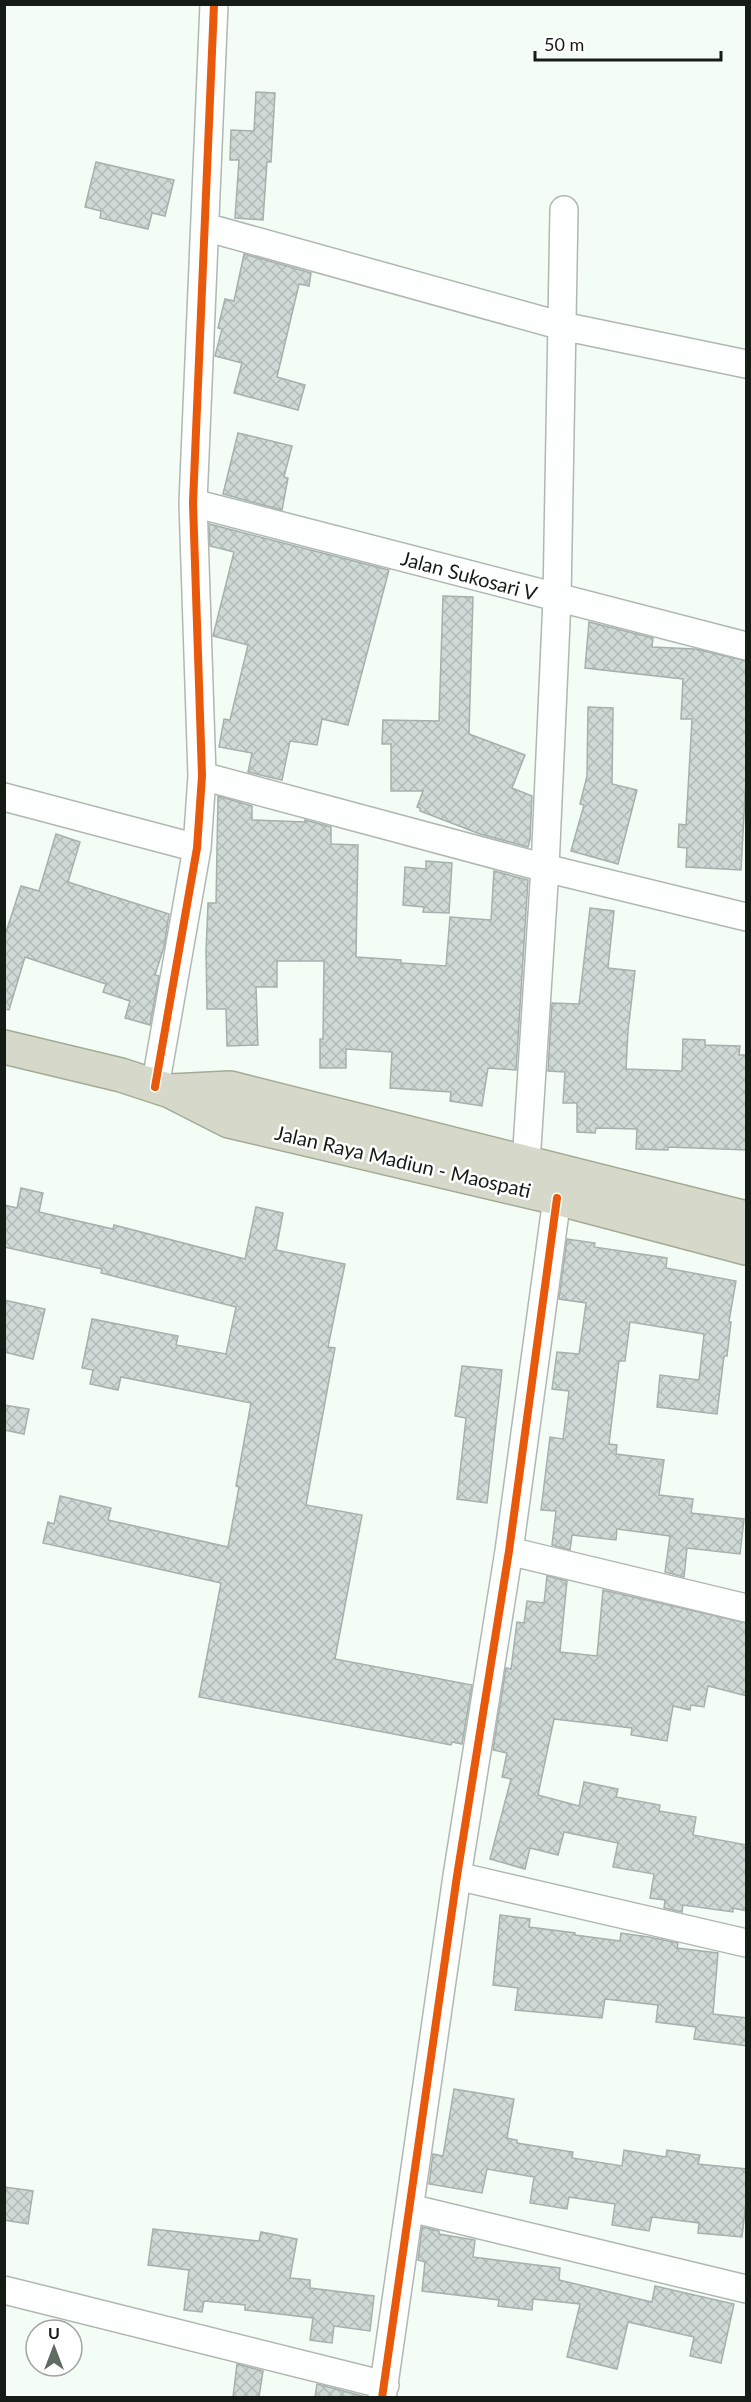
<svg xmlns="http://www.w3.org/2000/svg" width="751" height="2402" font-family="Lato,sans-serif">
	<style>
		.building { fill: url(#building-cross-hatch); stroke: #a6b0ac; stroke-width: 1.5 }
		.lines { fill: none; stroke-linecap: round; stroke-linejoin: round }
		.street-casing { stroke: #b1b8b2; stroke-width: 30 }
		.highway-casing { stroke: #a4aa96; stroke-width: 36 }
		.street { stroke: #fdfffe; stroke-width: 27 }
		.highway { stroke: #d6d9c9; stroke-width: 33 }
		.cycleway-casing { stroke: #fff; stroke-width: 11 }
		.cycleway { stroke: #e8590c; stroke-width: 8 }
		.labels { text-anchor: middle; stroke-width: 5; stroke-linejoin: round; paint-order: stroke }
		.street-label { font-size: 20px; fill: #141c15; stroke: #fff }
	</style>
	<defs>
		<pattern id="building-cross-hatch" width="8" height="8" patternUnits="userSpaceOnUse" patternTransform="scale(1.5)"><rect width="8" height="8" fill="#cfd9d5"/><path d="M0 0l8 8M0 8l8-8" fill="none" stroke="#b1bab6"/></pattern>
	</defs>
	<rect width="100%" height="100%" fill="#f4fcf6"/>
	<path class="building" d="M256 92 275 93 271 162H267L263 220 235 218 239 160H230L231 130 254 131Z
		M96 162 174 180 165 216 152 213 148 229 100 218 101 211 85 207Z
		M244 254 311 273 309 286 299 284 277 377 305 385 298 410 234 393 242 363 215 356 222 329 218 328 225 299 234 301Z
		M238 433 292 446 284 477 288 478 282 510 223 494Z
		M209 524 389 570 348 725 322 719 317 745 290 741 282 780 248 772 252 753 219 747 224 719 230 720 248 645 213 636 234 552 210 546Z
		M443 596 473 597 469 734 525 755 512 788 532 796 530 840 528 847 480 834 420 811V808L417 807 423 791H391V744H382L383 720 439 721Z
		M589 622 653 638 652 647 695 649 747 661V760L741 870 686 867 687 848 678 847 679 824 686 825 692 719H681L683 679 585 668Z
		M588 707 613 708 612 784 637 790 618 864 571 851 584 805 580 804 587 776Z
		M218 796 252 806V820L305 822V820L331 827V844L358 845 356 957 401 960V963L446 966 450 917 491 920 494 871 528 880 516 1070 488 1068 482 1106 450 1101 451 1092 390 1088 392 1052 346 1049V1068H320V1039H323L324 961H277V987H256L258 1045 227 1046 226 1009H207L206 952 208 903H216Z
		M56 834 80 842 68 882 169 914 164 947 155 975 159 976 150 1025 125 1018 130 1001 103 992 106 984 25 957 9 1010 4 1009V938L21 886 39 891Z
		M426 861 452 863 449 913 423 912 424 907 403 905 405 867 426 869Z
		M590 908 614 911 608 968 635 971 628 1031 626 1069 682 1071 683 1039 705 1040V1045L740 1046 739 1055H747V1150L668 1147V1150L636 1149 637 1129 596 1128 595 1133 577 1132V1103H563L565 1072 548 1071 552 1003 579 1004Z
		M21 1188 43 1193 39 1212 113 1229 114 1225 245 1259 256 1207 283 1213 276 1250 345 1264 328 1347 335 1348 306 1505 362 1515 335 1659 472 1685 462 1744 452 1742 451 1745 199 1697 221 1583 43 1543 48 1522 54 1524 60 1496 111 1508 108 1520 228 1547 239 1487 236 1486 251 1403 121 1377 118 1390 90 1384 93 1370 82 1368 92 1319 178 1336 176 1345 226 1354 236 1307 101 1273 102 1269 4 1247V1205L17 1208Z
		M567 1239 595 1243 594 1247 667 1258 666 1268 736 1281 729 1321 731 1322 727 1356H724L717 1414 657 1407 660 1375 699 1380 704 1334 630 1322 625 1361H619L609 1444 617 1445 616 1454 664 1460 659 1495 693 1499 691 1513 744 1519 740 1554 687 1548 684 1577 665 1572 670 1536 617 1529 616 1540 572 1535 570 1550 552 1545 556 1511 541 1510 550 1437 563 1439 569 1391 552 1389 557 1352 579 1354 586 1303 559 1299Z
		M4 1300 45 1309 33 1359 4 1352Z
		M462 1366 502 1370 487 1503 457 1499 466 1418 455 1416Z
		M4 1405 29 1409 24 1434 4 1430Z
		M547 1576 567 1581 560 1652 597 1656 603 1590 747 1623V1696L708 1686 704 1707 691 1705 690 1710 673 1706 667 1741 631 1735 632 1728 554 1719 538 1795 579 1806 584 1782 618 1789 616 1797 660 1805 659 1811 696 1817 693 1835 747 1845V1911L733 1908V1912L683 1905 682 1912 664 1908 665 1900 650 1898 654 1874 613 1867 618 1843 564 1832 558 1855 530 1848 525 1869 490 1859 511 1779 502 1777 507 1753 493 1750 506 1668 511 1669 517 1622 524 1623 527 1601 544 1603Z
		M500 1915 530 1919 529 1927 575 1933V1935L620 1941 621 1933 649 1937 678 1943 677 1948 718 1953 713 2014 747 2018V2046L694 2039 696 2027 656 2022 658 2005 605 1999 602 2018 515 2010 518 1988 493 1985Z
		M454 2089 514 2099 507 2138 517 2140V2143L573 2152 572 2158 622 2166 624 2150 666 2157 667 2150 700 2155 698 2164 747 2169V2194L742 2237 698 2233 699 2223 652 2217 649 2231 612 2225 615 2204 569 2197 567 2209 530 2203 534 2177 487 2169 482 2193 429 2184 433 2154 443 2156Z
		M4 2187 33 2191 28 2224 4 2220Z
		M422 2227 439 2231V2234L475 2240 473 2257 560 2268 559 2280 652 2302 655 2286 734 2304 721 2363 690 2356 694 2337 628 2322 617 2369 567 2357 580 2304 533 2299 532 2310 498 2306 499 2300 422 2291 425 2262 418 2260Z
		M153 2229 259 2241 261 2232 297 2239 290 2278 310 2280V2288L374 2296 370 2331 334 2326 332 2343 310 2340 313 2318 245 2310V2305L204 2301 202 2312 184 2310 189 2270 148 2265Z
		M237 2364 263 2371 259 2397H233Z
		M317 2384 366 2397H367H315Z"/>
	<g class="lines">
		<g class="street-casing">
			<path id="street" d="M205 227 562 326 746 364
				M193 503 746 646
				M202 776 545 868 746 917
				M4 797 197 848
				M155 1087 197 848 202 776 193 503 214 4
				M526 1163 545 868 557 599 564 210
				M509 1551 746 1608
				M457 1876 746 1943
				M410 2208 746 2289
				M4 2290 385 2385
				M382 2398 457 1876 509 1551 557 1198"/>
		</g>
		<g class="highway-casing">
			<path id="highway" d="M4 1047 121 1075 170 1091 229 1121 557 1198 746 1248
				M171 1091 230 1088 746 1218"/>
		</g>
		<use href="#street" class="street"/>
		<use href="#highway" class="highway"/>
		<g class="cycleway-casing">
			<path id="cycleway" d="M155 1087 197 848 202 776 193 503 214 4
				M382 2398 457 1876 509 1551 557 1198"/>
		</g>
		<use href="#cycleway" class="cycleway"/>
	</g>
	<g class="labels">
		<g class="street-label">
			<text transform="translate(469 576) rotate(15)" y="7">Jalan Sukosari V</text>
			<text transform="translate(403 1162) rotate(13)" y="7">Jalan Raya Madiun - Maospati</text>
		</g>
	</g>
	<rect width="751" height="2402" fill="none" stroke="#141c15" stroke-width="12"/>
	<g transform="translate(54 2348)"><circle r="28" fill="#ffffff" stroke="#a1a4a1" stroke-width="1.5"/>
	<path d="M0-4.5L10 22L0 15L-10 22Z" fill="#626a64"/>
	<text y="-9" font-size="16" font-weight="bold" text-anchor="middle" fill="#141c15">U</text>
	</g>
	<path d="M535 51v9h186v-9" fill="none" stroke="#141c15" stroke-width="3"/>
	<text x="544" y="51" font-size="18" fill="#141c15" stroke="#ffffff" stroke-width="4.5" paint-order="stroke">50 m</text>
</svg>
